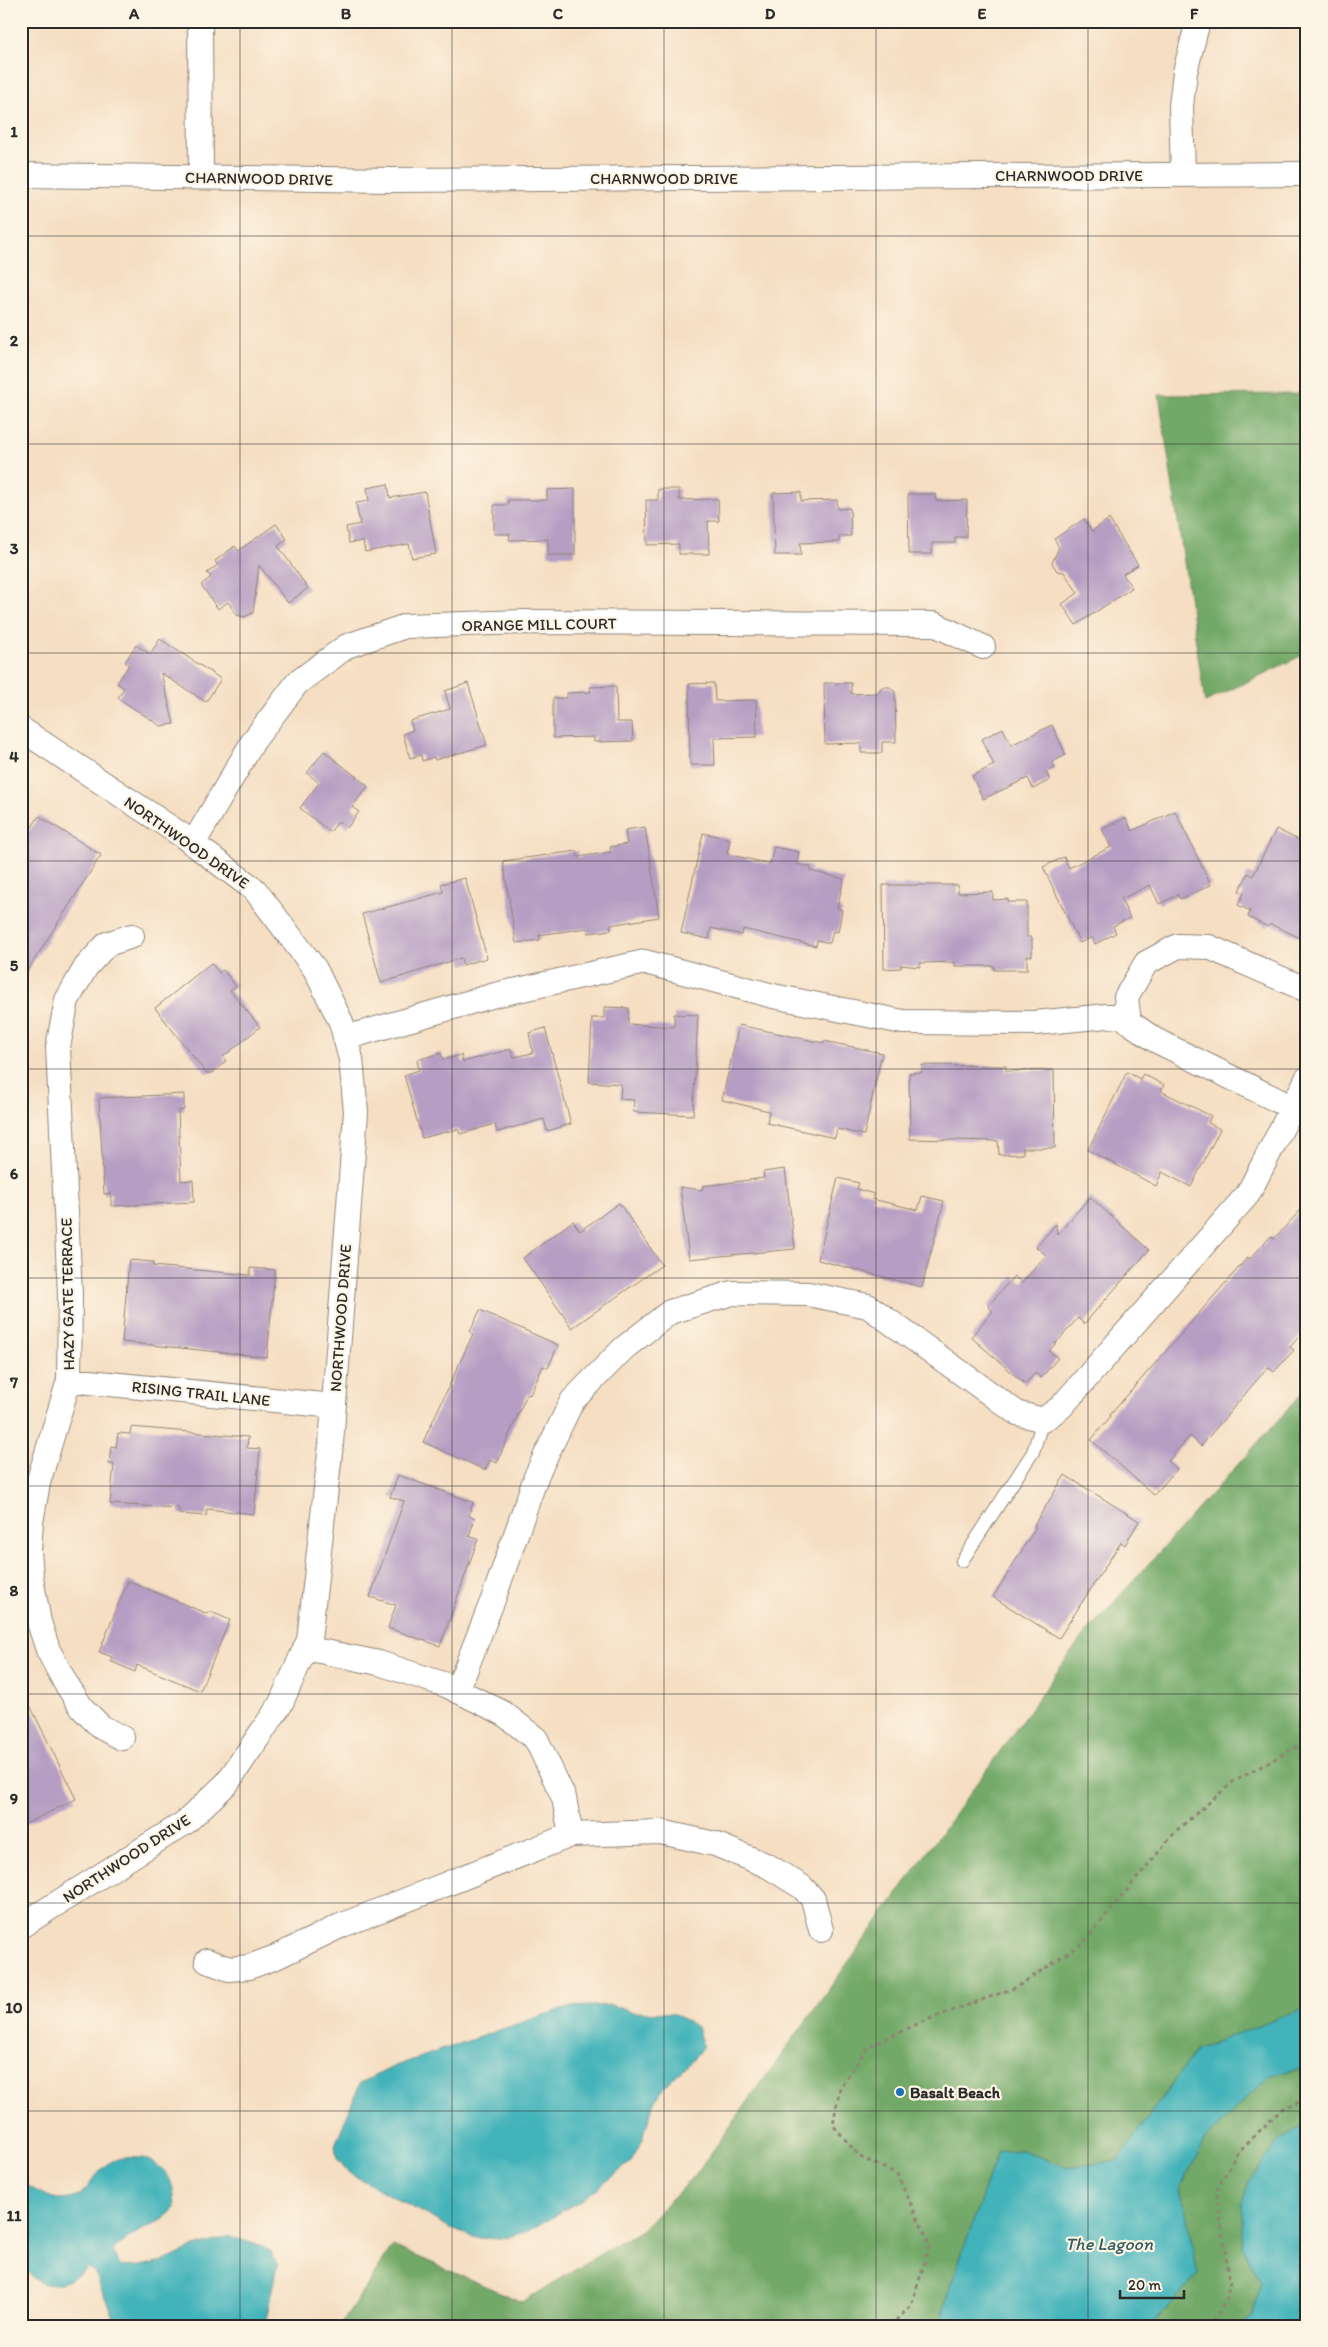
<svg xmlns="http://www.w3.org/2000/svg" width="1328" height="2347" font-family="Itim,sans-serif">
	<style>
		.forest { fill: #72a967; stroke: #4e6a49 }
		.water { fill: #43b3ba; stroke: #376f72 }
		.building { fill: #b59dc3 }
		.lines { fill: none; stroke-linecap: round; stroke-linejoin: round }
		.service-casing { stroke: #908476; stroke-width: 14 }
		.minor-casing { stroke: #908476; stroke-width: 26 }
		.path { stroke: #908476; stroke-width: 3; stroke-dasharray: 4 4; stroke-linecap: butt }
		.service { stroke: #fff; stroke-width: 12 }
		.minor { stroke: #fff; stroke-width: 24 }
		.grid { fill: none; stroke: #2b2b2b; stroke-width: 1; stroke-opacity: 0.55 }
		.poi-dot { fill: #1f6fb2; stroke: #fcf5e5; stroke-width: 2 }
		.labels { text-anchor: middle; stroke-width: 4.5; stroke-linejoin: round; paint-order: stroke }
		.street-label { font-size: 16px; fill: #2b2b2b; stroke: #fcf5e5 }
		.poi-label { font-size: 16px; font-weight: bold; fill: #2b2b2b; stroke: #fcf5e5; text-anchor: start }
		.water-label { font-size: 18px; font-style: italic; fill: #335b5d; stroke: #fcf5e5 }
		.neatline { fill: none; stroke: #2b2b2b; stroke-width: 2 }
		.grid-label { font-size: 16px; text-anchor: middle; font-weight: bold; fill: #2b2b2b }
	</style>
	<rect width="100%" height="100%" fill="#fcf5e5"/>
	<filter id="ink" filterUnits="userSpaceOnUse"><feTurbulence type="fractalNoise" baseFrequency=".02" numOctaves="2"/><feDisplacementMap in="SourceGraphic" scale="10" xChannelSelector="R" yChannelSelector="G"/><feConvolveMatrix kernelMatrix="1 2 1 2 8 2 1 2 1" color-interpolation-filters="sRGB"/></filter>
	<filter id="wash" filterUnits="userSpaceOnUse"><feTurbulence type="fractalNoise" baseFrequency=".0096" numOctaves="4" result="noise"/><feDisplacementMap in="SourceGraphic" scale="20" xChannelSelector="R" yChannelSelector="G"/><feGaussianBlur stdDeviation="1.12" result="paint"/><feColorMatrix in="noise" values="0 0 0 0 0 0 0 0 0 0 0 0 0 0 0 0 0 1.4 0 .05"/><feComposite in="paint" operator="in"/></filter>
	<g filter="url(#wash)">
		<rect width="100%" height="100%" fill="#f5dec2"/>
		<path class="forest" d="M1307 394V653L1205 702 1159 395Z
			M1307 1388V2007L1196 2050 1118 2160 1068 2168 1022 2150 998 2152 948 2293 940 2326H340L393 2246 522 2302 641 2230 696 2174 1080 1640Z
			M1307 2067V2123L1282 2138 1242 2245 1260 2283 1253 2316 1241 2326H1151L1198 2275 1181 2187 1207 2137 1271 2075Z"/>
		<path class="water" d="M611 2005 631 2012 673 2013 697 2027 703 2046 691 2062 663 2088 652 2108 643 2140 630 2163 583 2199 528 2231 502 2239 476 2238 454 2230 349 2173 337 2158 335 2145 360 2083 395 2066 540 2016 572 2007Z
			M1307 2007V2067L1271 2075 1207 2137 1181 2187 1198 2275 1151 2326H940L948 2293 998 2152 1022 2150 1068 2168 1118 2160 1196 2050Z
			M1307 2123V2326H1241L1253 2316 1260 2283 1242 2245V2203L1249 2181 1282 2138Z
			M143 2158C169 2168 174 2181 175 2208 158 2228 129 2230 113 2252L120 2267 140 2266 164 2261 195 2247 230 2236 260 2246 271 2252 277 2264 265 2326H115C111 2306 100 2291 95 2271L87 2268C75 2279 50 2292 35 2279 30 2274 26 2268 21 2263V2181C38 2193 66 2210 84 2191 93 2182 97 2170 109 2163 119 2156 132 2158 143 2158Z"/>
		<g id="blocks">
			<path class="building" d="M388 484 390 498 425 492 436 554 412 558 409 544 365 552 363 541 349 543 346 527 360 524 356 503 369 501 367 488Z
				M575 489V555H548V539L509 540 510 534H494V505H508V500H547V490Z
				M658 489H679V500L718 499 719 521H708L709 554H679V544L647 545 646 500H658Z
				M801 492V501L837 500 838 509 850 508 851 536H839V542L800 543 801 555H775L773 493Z
				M908 494H935L936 501 967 500 966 537H955V543H932V554H909Z
				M1084 519 1092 531 1109 519 1138 565 1123 574 1132 588 1076 625 1062 604 1078 593 1064 572 1057 571 1052 563 1059 547 1054 539Z
				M276 524 287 539 278 546 308 588 288 603 259 565 253 613 244 617 237 615 228 602 218 609 201 585 211 577 207 573 218 565 215 561 235 546 238 551Z
				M160 639 221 679 206 702 161 673 174 724 161 726 118 698 124 688 117 683 129 665 125 662 136 645 150 654Z
				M468 683 487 745 435 760 434 757 422 761 421 755 410 758 403 734 413 730 410 721 450 709 445 691Z
				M714 683 715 701 756 700 757 737 714 738 715 765H690L689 684Z
				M824 683H851V694L877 693 882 687H890L895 692 896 742H882V753H861V743L825 744Z
				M616 686 617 722H632L633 741 594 742V737L553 738V698H567V693L591 692 590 687Z
				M1052 725 1066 755 1052 762 1055 768 1046 772 1050 780 1033 789 1028 778 983 799 972 776 994 765 982 739 1003 728 1011 745Z
				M324 751 368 786 352 807 359 812 347 828 339 821 330 832 300 808 319 783 307 773Z
				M1175 811 1211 885 1180 899 1178 895 1159 904 1150 885 1121 899 1130 918 1113 926 1116 933 1095 944 1092 937 1080 943 1043 867 1064 857 1069 868 1111 847 1102 829 1126 818 1132 831Z
				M39 816 101 855 21 981V844Z
				M645 827 659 917 610 925 611 930 588 933 587 928 539 935 540 940 516 943 503 861 577 851 578 857 611 852 610 847 627 844 625 830Z
				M1276 829 1307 844V941L1270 924 1268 927 1248 917 1250 911 1238 905 1244 893 1239 891 1248 873 1253 876Z
				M703 833 730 839 727 854 770 864 774 847 799 852 797 864 811 867 810 871 844 879 837 908 842 910 838 932 833 931 830 943 817 940 816 946 743 929 742 935 711 928 709 939 681 933Z
				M465 878 487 958 463 965 461 958 381 983 362 914 443 892 441 884Z
				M883 885H958V893L993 892V900L1008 899V902H1027V937H1032V956H1027V970H994V966H955V962L920 963V967L901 965V968L884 969Z
				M211 963 219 973 223 970 236 986 230 990 260 1027 223 1057 226 1061 212 1073H206L155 1008Z
				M604 1007 629 1008 628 1024 674 1027V1014L698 1015 693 1115 633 1112 634 1100 620 1099 621 1084 589 1082 592 1018H604Z
				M739 1025 823 1043 824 1041 882 1053 864 1135 837 1129 835 1138 767 1123 769 1111 722 1100Z
				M545 1028 571 1124 547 1131 544 1119 497 1132 495 1124 460 1134 458 1129 422 1138 404 1075 419 1070 417 1060 441 1053 443 1060 461 1055 463 1062 511 1049 514 1057 533 1053 529 1033Z
				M922 1065 1006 1066V1071L1054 1070 1055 1148H1023V1154L999 1155 998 1141 910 1139 909 1073 922 1072Z
				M1127 1072 1140 1079 1143 1074 1164 1085 1161 1091 1211 1116 1208 1123 1220 1129 1191 1187 1162 1172 1156 1186 1088 1150Z
				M184 1094V1110L178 1111 181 1181 193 1180 194 1202 111 1206V1193L104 1194 99 1098Z
				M785 1169 795 1249 689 1259 680 1187 702 1190 703 1186 764 1178 763 1172Z
				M838 1178 859 1183 857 1189 874 1194 872 1199 918 1210 922 1196 944 1201 922 1287 818 1260Z
				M1090 1197 1149 1250 1084 1324 1078 1318 1049 1351 1058 1358 1041 1378 1035 1373 1025 1384 971 1337 993 1311 988 1306 1014 1276 1022 1283 1046 1255 1036 1247 1056 1224 1057 1235Z
				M619 1203 662 1265 572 1328 523 1258 573 1221 580 1231Z
				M1307 1203V1328L1290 1347 1294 1350 1274 1372 1268 1367 1201 1446 1190 1436 1168 1461 1177 1469 1154 1495 1091 1440 1111 1416 1110 1415 1248 1257 1250 1259 1271 1236 1274 1239Z
				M129 1260 153 1262V1266L250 1275V1268L275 1270 267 1357 122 1342Z
				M480 1310 558 1345 548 1368 543 1366 530 1395 527 1394 497 1463 490 1460 485 1470 423 1442 473 1334 470 1332Z
				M131 1427 248 1437 247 1448 260 1449 254 1514 207 1509 206 1516 179 1514V1508L110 1504 114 1464H109L111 1446 116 1447 118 1433 130 1434Z
				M398 1475 473 1502 469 1516 475 1518 469 1536 478 1539 440 1646 388 1628 396 1605 370 1597 404 1501 390 1497Z
				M1065 1475 1139 1521 1125 1545 1121 1542 1059 1638 993 1597 1036 1527 1034 1525Z
				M128 1581 208 1614 209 1611 230 1620 200 1691 137 1665 135 1672 110 1661 112 1657 99 1652Z
				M21 1687 76 1799 21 1826Z"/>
		</g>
	</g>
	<g filter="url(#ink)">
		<use href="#blocks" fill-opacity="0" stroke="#908476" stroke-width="1"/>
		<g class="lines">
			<g class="service-casing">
				<path id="service" d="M962 1561 1033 1452 1043 1420"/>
			</g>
			<g class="minor-casing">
				<path id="minor" d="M200 21 201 177
					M1183 174 1181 106 1185 72 1198 21
					M21 175 393 180 1307 174
					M21 729 183 836 255 890 315 969 341 1022 351 1059 356 1112 331 1444 309 1640 280 1705 227 1783 186 1822 21 1926
					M193 844 254 740 297 683 347 646 406 626 523 622 934 624 983 647
					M345 1038 495 995 645 962 773 996 903 1022 1035 1023 1128 1014
					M1293 1108 1155 1040 1129 1022 1126 997 1146 963 1178 946 1209 947 1307 990
					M69 1380 334 1406
					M305 1648 379 1663 446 1685 503 1713 536 1739 564 1798 571 1835
					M457 1691 494 1597 537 1474 572 1401 624 1348 670 1312 732 1293 808 1294 868 1306 1017 1413 1043 1420 1061 1407 1248 1194 1307 1079
					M122 1738 101 1727 82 1708 65 1682 48 1650 39 1622 31 1577 29 1551 31 1522 38 1483 69 1380 70 1294 58 1047 67 1000 86 967 107 944 132 936
					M207 1961 229 1969 249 1967 276 1957 340 1926 571 1835 661 1832 715 1844 768 1866 802 1887 813 1899 821 1930"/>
			</g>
			<path class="path" d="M890 2326 911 2306 930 2245 897 2174 860 2157 833 2125 840 2087 868 2047 924 2021 1017 1987 1083 1943 1177 1830 1233 1782 1307 1741
				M1207 2326 1218 2314 1227 2298 1230 2282 1216 2191 1237 2153 1283 2108 1307 2099"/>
			<use href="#service" class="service"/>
			<use href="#minor" class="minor"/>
		</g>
	</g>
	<path class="grid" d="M240 21V2326M452 21V2326M664 21V2326M876 21V2326M1088 21V2326M21 236H1307M21 444H1307M21 653H1307M21 861H1307M21 1069H1307M21 1278H1307M21 1486H1307M21 1694H1307M21 1903H1307M21 2111H1307"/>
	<circle class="poi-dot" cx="900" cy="2092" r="5"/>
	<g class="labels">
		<g class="street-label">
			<text x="1069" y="181">CHARNWOOD DRIVE</text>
			<text transform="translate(259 178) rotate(1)" y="6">CHARNWOOD DRIVE</text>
			<text x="664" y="184">CHARNWOOD DRIVE</text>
			<text transform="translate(539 624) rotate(-1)" y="6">ORANGE MILL COURT</text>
			<text transform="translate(187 842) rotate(35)" y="6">NORTHWOOD DRIVE</text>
			<text transform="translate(67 1294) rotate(-91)" y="6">HAZY GATE TERRACE</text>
			<text transform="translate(340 1318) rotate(-86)" y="6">NORTHWOOD DRIVE</text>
			<text transform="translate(201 1393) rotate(6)" y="6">RISING TRAIL LANE</text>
			<text transform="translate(126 1858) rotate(-33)" y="6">NORTHWOOD DRIVE</text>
		</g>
		<g class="poi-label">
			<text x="910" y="2098">Basalt Beach</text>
		</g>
		<g class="water-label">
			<text x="1109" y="2250">The Lagoon</text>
		</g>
	</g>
	<rect width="1328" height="2347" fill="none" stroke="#fcf5e5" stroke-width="55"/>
	<path d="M1120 2290v8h64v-8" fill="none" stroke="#2b2b2b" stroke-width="2.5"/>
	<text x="1128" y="2290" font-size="15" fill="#2b2b2b" stroke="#fcf5e5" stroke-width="4" paint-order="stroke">20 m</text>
	<rect x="28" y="28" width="1272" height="2292" class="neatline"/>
	<g class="grid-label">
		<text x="134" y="19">A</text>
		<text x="346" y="19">B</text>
		<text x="558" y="19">C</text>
		<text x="770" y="19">D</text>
		<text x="982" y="19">E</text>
		<text x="1194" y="19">F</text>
		<text x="14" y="137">1</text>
		<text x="14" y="346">2</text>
		<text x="14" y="554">3</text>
		<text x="14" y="762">4</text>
		<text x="14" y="971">5</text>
		<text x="14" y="1179">6</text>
		<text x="14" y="1388">7</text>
		<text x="14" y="1596">8</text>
		<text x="14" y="1804">9</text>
		<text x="14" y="2013">10</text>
		<text x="14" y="2221">11</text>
	</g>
</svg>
